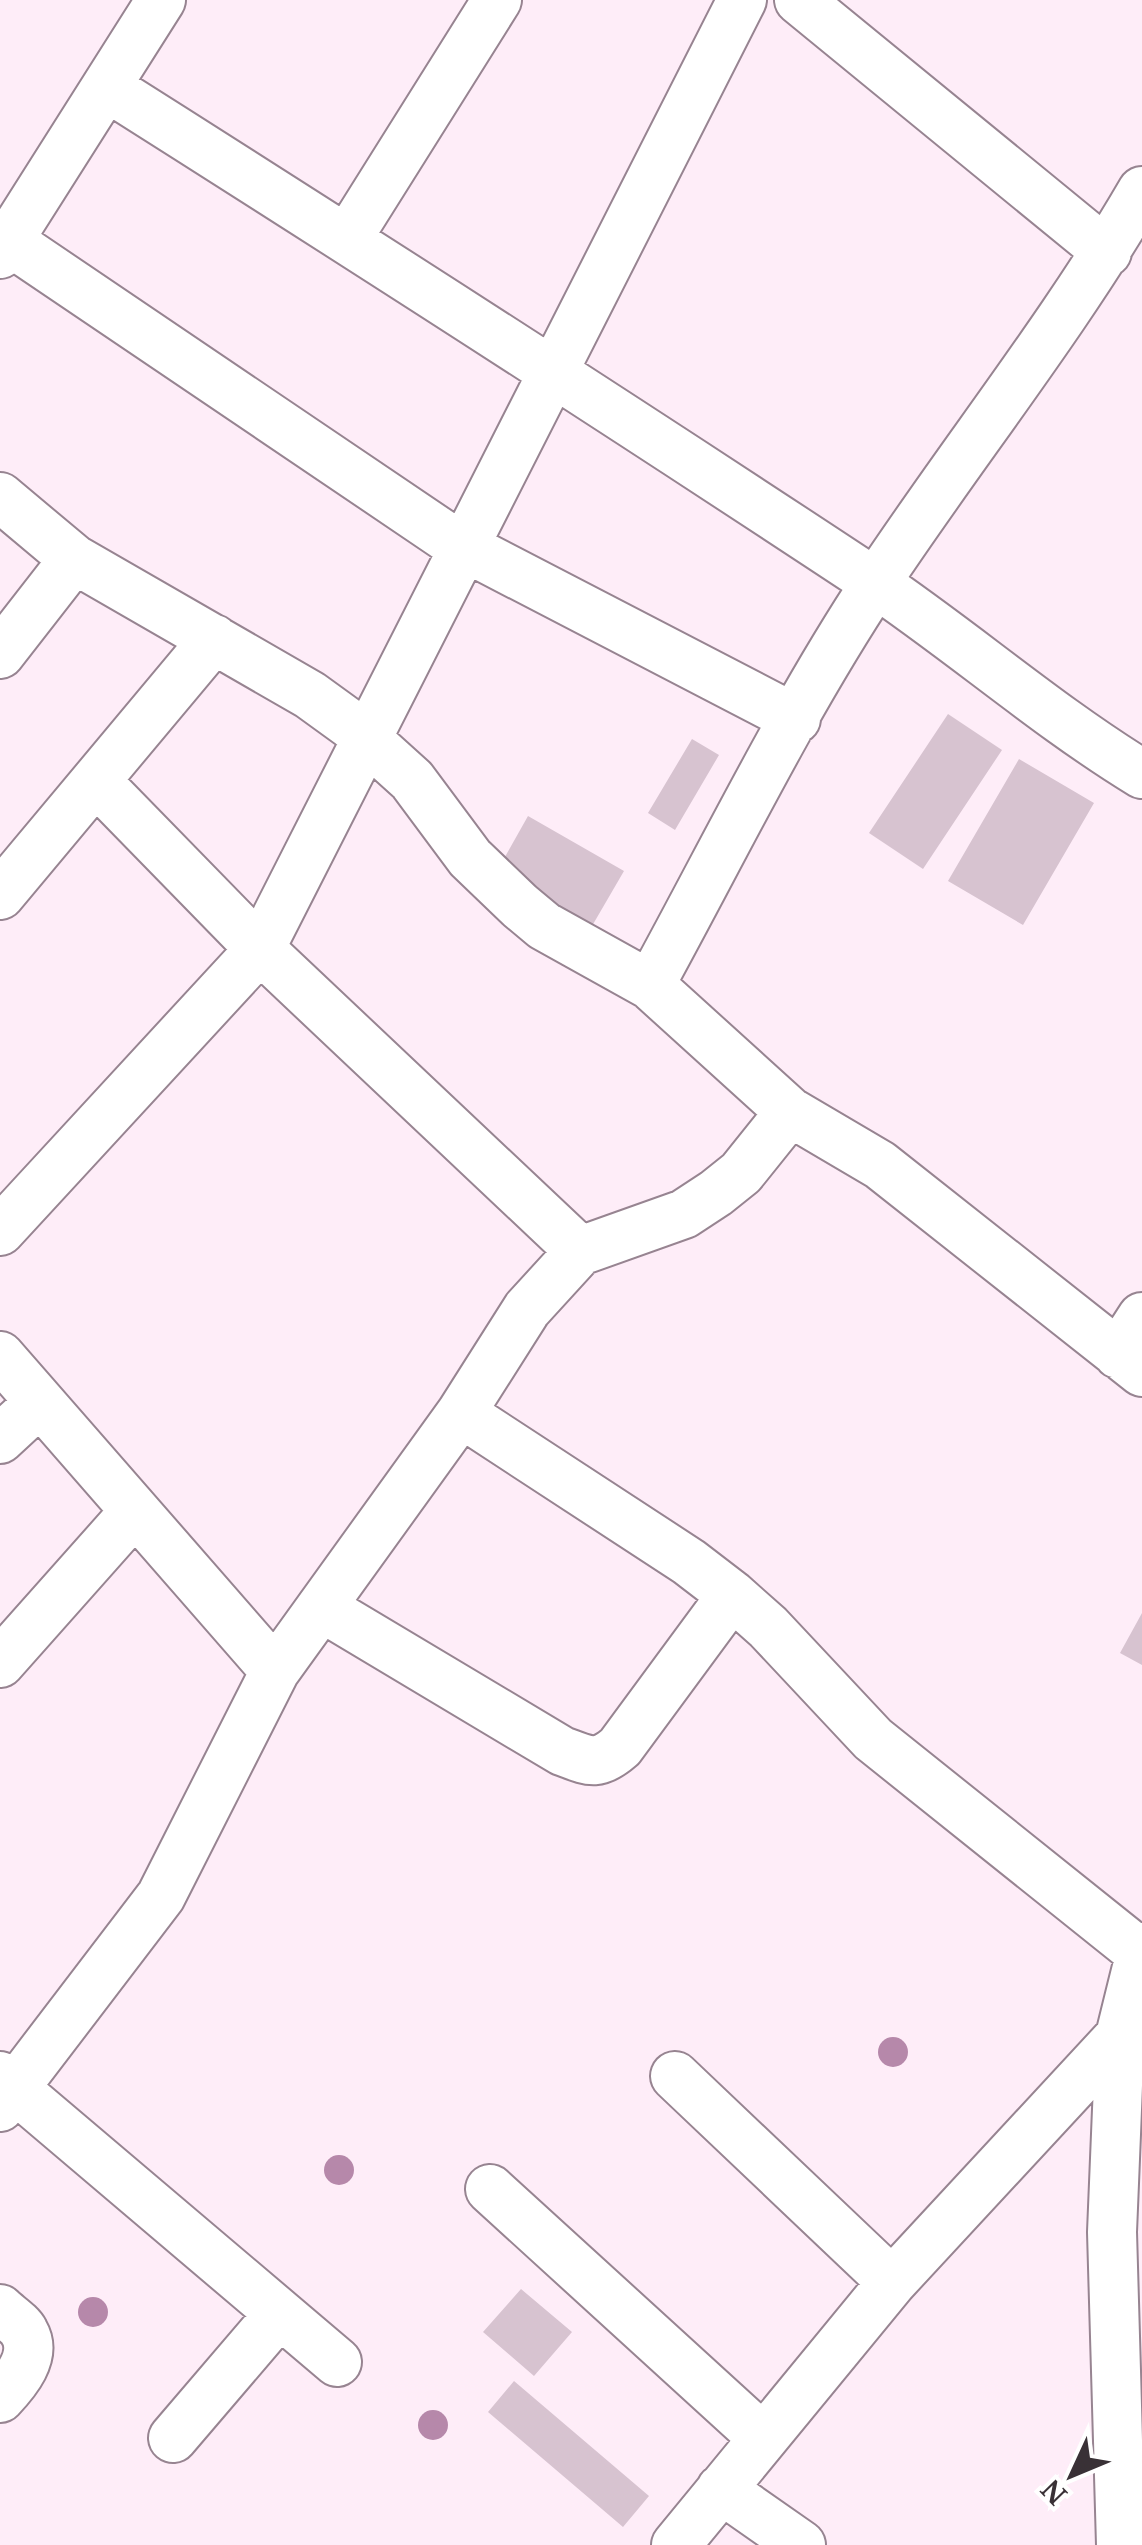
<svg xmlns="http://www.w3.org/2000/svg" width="1142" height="2545" font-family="'Noto Serif',serif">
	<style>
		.building { fill: #d7c3d0 }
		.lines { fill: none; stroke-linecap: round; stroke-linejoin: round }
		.minor-casing { stroke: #978491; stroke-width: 52 }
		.minor { stroke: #fff; stroke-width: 48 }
		.tree { fill: #b688aa }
	</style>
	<rect width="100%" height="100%" fill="#feedf8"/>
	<path class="building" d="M948 714 1002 750 923 869 869 833Z
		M692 739 719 755 675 830 648 813Z
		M1019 759 1094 803 1023 925 948 881Z
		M528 816 624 871 592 926 497 871Z
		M1142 1613V1665L1120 1653Z
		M521 2289 572 2332 534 2376 483 2332Z
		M514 2381 649 2496 623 2527 488 2412Z"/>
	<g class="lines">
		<g class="minor-casing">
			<path id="minor" d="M799 0 1107 252
				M107 87C363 249 618 413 871 580 963 642 1047 716 1142 774
				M0 235 451 540 796 719
				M347 239 497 0
				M0 254 161 0
				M0 497 74 559 310 695 350 724 412 780 470 858 520 906 544 926 650 985 790 1112 880 1165 1142 1372
				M0 654 74 559
				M96 781 260 949 580 1251
				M0 895 214 639
				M650 985C724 850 792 709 877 581 964 450 1063 327 1142 191
				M0 1231 260 949 742 0
				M1118 1354 1142 1317
				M0 1356 275 1671
				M461 1413 689 1562 732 1595 768 1627 873 1739 1139 1952
				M0 1439 40 1402
				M321 1607 562 1751C589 1761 597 1767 620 1747L732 1595
				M0 1663 135 1511
				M0 2076 337 2362
				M675 2076 892 2282
				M0 2107 161 1896 275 1671 461 1413 527 1309 580 1251 684 1214 716 1193 741 1173 790 1112
				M490 2189 763 2438
				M0 2309C7 2316 20 2324 24 2332 38 2356 15 2382 0 2398
				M173 2438 279 2314
				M721 2489 801 2545
				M676 2545 892 2282 1120 2036 1142 2045
				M1121 2545 1112 2232 1120 2036 1142 1947"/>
		</g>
		<use href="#minor" class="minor"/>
	</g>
	<g class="tree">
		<circle cx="893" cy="2052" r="15"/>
		<circle cx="339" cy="2170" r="15"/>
		<circle cx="93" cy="2312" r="15"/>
		<circle cx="433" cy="2425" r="15"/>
	</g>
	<g transform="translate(1072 2475) rotate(226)" stroke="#ffffff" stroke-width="8" paint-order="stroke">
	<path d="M0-8L18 38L0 25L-18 38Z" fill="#393136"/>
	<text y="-15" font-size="28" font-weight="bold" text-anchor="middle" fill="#393136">N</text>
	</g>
</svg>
